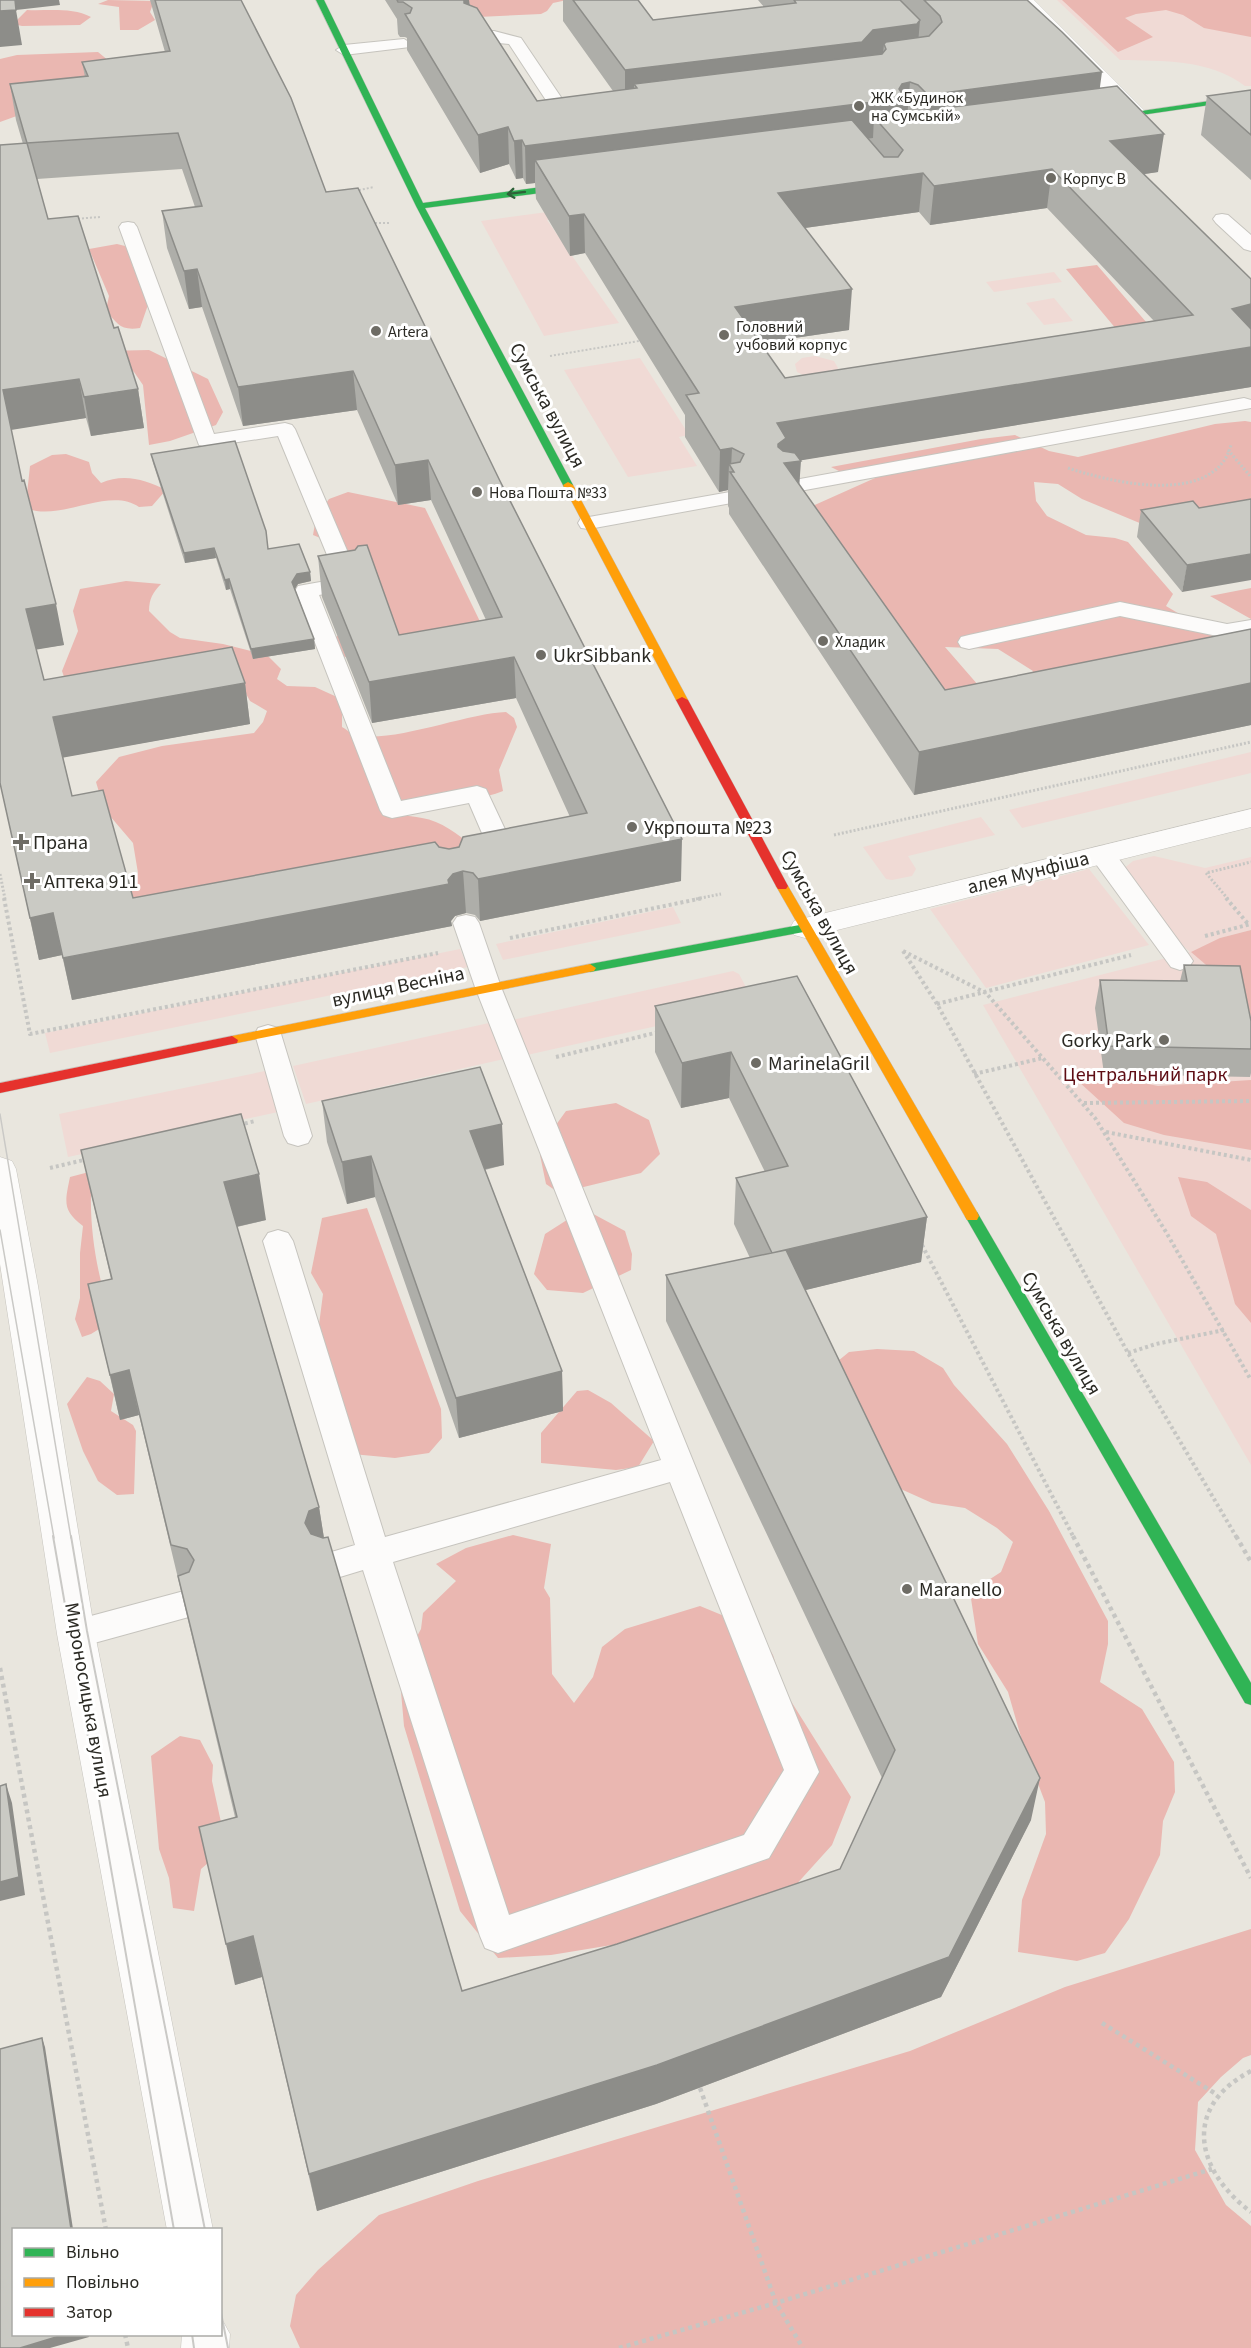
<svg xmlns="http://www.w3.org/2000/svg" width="1251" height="2348" font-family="'Source Sans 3',sans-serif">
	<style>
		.green { fill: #f0dad5 }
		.forest { fill: #eab7b1 }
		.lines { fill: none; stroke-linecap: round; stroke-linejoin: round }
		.lane-casing { stroke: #c6c4be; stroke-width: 2 }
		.street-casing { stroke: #c6c4be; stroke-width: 1 }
		.fast-casing { stroke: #c6c4be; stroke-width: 1 }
		.slow-casing { stroke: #c6c4be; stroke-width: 1 }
		.jam-casing { stroke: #c6c4be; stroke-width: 1 }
		.path-far3 { stroke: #c6c6c3; stroke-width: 2; stroke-dasharray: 2 2; stroke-linecap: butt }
		.path-far2 { stroke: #c6c6c3; stroke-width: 3; stroke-dasharray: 2 2; stroke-linecap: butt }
		.path-far1 { stroke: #c6c6c3; stroke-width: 4; stroke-dasharray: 3 3; stroke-linecap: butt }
		.path { stroke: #c6c6c3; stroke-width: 4.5; stroke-dasharray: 4 4; stroke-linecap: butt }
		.lane { fill: #fcfbfa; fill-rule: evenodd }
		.street { fill: #fcfbfa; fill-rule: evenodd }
		.fast { fill: #30b455; fill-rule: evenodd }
		.slow { fill: #ff9f0a; fill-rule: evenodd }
		.jam { fill: #e5322d; fill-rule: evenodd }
		.tram-far1 { stroke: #cac9c6; stroke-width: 1.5 }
		.tram { stroke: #cac9c6; stroke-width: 2 }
		.wall { fill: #aeaea9; fill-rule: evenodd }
		.shaded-wall { fill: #8d8d89 }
		.building { fill: #cacac4; stroke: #8d8d89; stroke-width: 1.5; fill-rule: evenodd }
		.oneway { stroke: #2d6138 }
		.poi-dot { fill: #6e6c65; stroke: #fff; stroke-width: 2 }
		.labels { text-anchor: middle; stroke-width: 6; stroke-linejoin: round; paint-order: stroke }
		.far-poi-label { font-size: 16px; fill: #2b2a24; stroke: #fff; text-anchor: start }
		.street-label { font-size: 20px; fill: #2b2a24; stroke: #fff }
		.poi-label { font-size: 20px; fill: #2b2a24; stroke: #fff; text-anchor: start }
		.park-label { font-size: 20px; fill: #5e0d14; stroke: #fff }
	</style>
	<rect width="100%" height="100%" fill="#e9e6de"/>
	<path class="green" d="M1057 0H1251V86H1245C1210 59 1163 61 1120 60Z
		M778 181 619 209 547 220 619 323 544 336 481 221Z
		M1054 272 1062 282 994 292 986 282Z
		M1054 298 1073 321 1044 325 1026 303Z
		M815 356 834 361 838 368 837 371 807 377 797 372 795 364 802 358Z
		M640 358 689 435 679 437 697 466 628 477 564 370Z
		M1251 752V773L1022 828 1009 810Z
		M981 817 995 835 908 856 916 869 912 876 892 880 886 879 863 847Z
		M1154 856 1205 868 1251 857V930L1220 938 1251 936V1465L983 1005 1190 952 1172 936 1122 870 1133 861Z
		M1089 869 1149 945 986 988 930 909Z
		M673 907 681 923 503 960 496 944Z
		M460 949 468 967 50 1053 45 1033Z
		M733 971 739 974 755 1004 527 1055 512 1020Z
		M489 1023 504 1059 306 1104 293 1066Z
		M265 1071 278 1112 68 1157 59 1114Z"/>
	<path class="forest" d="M108 0 154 1 150 12 155 20 138 30H120L119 7 98 4Z
		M462 0H567L553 3 547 11 541 14 478 17Z
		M1062 0H1251V37L1204 28 1183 15 1166 10 1136 14 1125 18 1153 37 1118 52Z
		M27 10C48 11 72 7 91 17L80 25 22 26 13 24Z
		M98 52 109 61 36 109 0 122V59L17 55Z
		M117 244 125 246 132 252V265L150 299 140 328C121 331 117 324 106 310L109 296 89 249Z
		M1097 265 1159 337 1127 342 1066 269Z
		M149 350 208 379 223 412 216 425 170 441 149 445 143 385 134 372 105 351Z
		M1245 421 1251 422V507L1142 524 1082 499 1058 484 1034 482 1036 501 1047 516 1086 535 1115 538 1128 542 1173 594 1166 606 1228 643 1021 691 1033 671 998 649 945 647 985 693 964 720 808 508 884 474 841 472 831 467 981 439 1015 435 1049 451 1078 457 1215 424Z
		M66 454 89 462 92 473 101 483C123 473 145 479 166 490L152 506 139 507C110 486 61 521 29 509L27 494 30 466 52 455Z
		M348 492 425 508 487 636 381 666 342 656 327 645 354 621 330 542 313 535 316 518 329 499Z
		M126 581 161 584C153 592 149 599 149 611L170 632 180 638 223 644 267 655 281 669 277 679 287 686 315 687 337 697 342 705V727C346 729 350 733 354 734 385 746 467 713 506 712L514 718 517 727 499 770 503 791C464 807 419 794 380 810 394 816 407 815 422 818 441 821 458 834 472 846L149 919 129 895 138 873 133 843 104 809 96 782 119 757 162 746 254 733 263 722 267 711 250 701 238 679 70 694 62 671 78 631 73 611 80 589Z
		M1251 588V619L1210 596Z
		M1251 930V1018L1249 1009 1212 970 1191 952 1220 938Z
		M1119 1078 1158 1086 1251 1080V1150L1164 1135 1124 1123 1078 1081Z
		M616 1103 649 1120 660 1154 641 1173 559 1193 546 1184 540 1155 548 1136 566 1111Z
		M89 1172 105 1190 91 1195C90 1237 99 1281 112 1321L91 1334 82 1337 75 1319 80 1298V1253L83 1226C62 1210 65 1202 70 1177Z
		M1178 1177 1207 1182 1251 1210V1323L1235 1304 1216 1234 1191 1216Z
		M367 1208 441 1409 442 1438 429 1453 395 1458 352 1454 317 1340 323 1294 311 1273 322 1218Z
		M584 1209 625 1231 632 1254 631 1270 583 1293 547 1290 534 1274 545 1234Z
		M877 1349 914 1351 943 1368 954 1385 1007 1444 1049 1511 1108 1621V1644L1100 1682 1142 1709 1174 1762 1175 1792 1163 1821 1160 1855 1129 1919 1105 1953 1077 1961 1018 1952 1022 1900 1046 1834 1045 1802 1023 1744 1008 1692 978 1644 970 1592 1001 1572 1013 1542 997 1528 965 1508 932 1503 894 1486 827 1370 849 1352Z
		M87 1377 100 1381 114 1394 111 1411 133 1425 136 1431 134 1494 117 1495 98 1481 83 1451 67 1404Z
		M588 1390 611 1403 654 1441 638 1467 616 1470 541 1463V1433L577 1391Z
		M513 1535 551 1544 544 1588 550 1598 552 1674 574 1703 593 1677 602 1647 625 1629 700 1606 758 1630 773 1655 784 1690 851 1797 832 1845 794 1887 624 1943 551 1955 498 1958 460 1911 404 1726 399 1669 421 1629 423 1613 456 1581 436 1564 466 1548Z
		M180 1736 200 1740 213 1765 212 1781 224 1836 215 1857 201 1869 194 1911 173 1908 169 1878 159 1849 151 1756Z
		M1251 1929V2055L1243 2058 1221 2077 1198 2102 1195 2150 1226 2205 1251 2226V2348H300L290 2326 296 2295 318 2270 379 2215 478 2181 910 2051 1065 1987Z"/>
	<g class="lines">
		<g class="lane-casing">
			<path id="lane" d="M494 31 521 38 569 109 589 115 592 119 589 123 583 124 557 117 509 44C497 42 473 44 467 37L475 32Z
				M404 39 412 44 410 47 344 55 336 50 344 45Z
				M1222 214 1228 215 1251 235V251L1244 249 1216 223 1213 219 1216 215Z
				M128 222 134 223 137 227 214 434 285 423 292 425 295 429 361 583 358 588 319 595 401 801 477 786 486 789 519 859 515 865 500 868 491 866 487 860 491 854 469 803 392 818 383 815 380 810 295 591 298 586 337 579 278 436 206 447 199 445 119 227 122 223Z
				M1244 398 1251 400V408L789 493 782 491 778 487 782 483 789 481Z
				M730 492 737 494 741 498 737 502 589 529 581 528 578 523 581 518 589 517Z
				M1120 602 1227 624 1251 620V634L1227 638 1120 616 969 649 961 647 958 642 961 637 969 635Z
				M1102 846 1111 848 1189 955 1193 961 1189 967 1180 970 1171 967 1093 860 1089 854 1093 848Z
				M466 915 475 917 479 923 501 987 819 1772 769 1858 498 1953 485 1948 480 1936 363 1570 330 1580 318 1576 314 1566 318 1556 355 1545 263 1241 268 1233 278 1230 288 1233 293 1241 385 1537 661 1460 475 987 453 923 457 917ZM670 1482 784 1770 744 1835 509 1915 393 1562Z
				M268 1025 278 1028 281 1034 312 1136 308 1143 298 1146 288 1143 284 1136 255 1034 258 1028Z
				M184 1591 196 1595 201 1605 196 1615 76 1648 64 1644 59 1634 64 1624 76 1620Z"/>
		</g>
		<g class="street-casing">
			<path id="street" d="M1015 0H1034L1144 110 1147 114 1144 118H1130Z
				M1251 809V827L805 938 794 935 790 928 794 921 805 918Z
				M0 1157 12 1161 16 1169 38 1286 95 1634 213 2230H167L57 1634 0 1264Z
				M220 2316 230 2334 229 2348H181L182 2334H220Z"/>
		</g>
		<g class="fast-casing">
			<path id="fast" d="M316 0H324L423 203 579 182 583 185 579 188 425 208 573 485 572 487H564L563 485 416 206Z
				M1251 95V99L1100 121 1096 119 1100 117Z
				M805 924 809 925 811 928 809 931 590 972 584 968 590 964Z
				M972 1211 977 1212 1251 1683V1705L1245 1703 965 1216Z"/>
		</g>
		<g class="slow-casing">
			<path id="slow" d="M568 482 573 485 688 700 686 702 682 703 676 700 563 485Z
				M782 882 788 886 977 1212 979 1216 977 1220H967L776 886Z
				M590 964 596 968 594 971 232 1044 226 1040 232 1036Z"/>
		</g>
		<g class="jam-casing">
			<path id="jam" d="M682 697 688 700 788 886 786 889H778L776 886 676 700Z
				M232 1036 238 1040 237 1043 0 1093V1083Z"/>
		</g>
		<path class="path-far3" d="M355 191 374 187
			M74 219 100 217
			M371 223H390
			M550 356 639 341"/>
		<path class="path-far2" d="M1228 450 1251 477
			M1068 468C1107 481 1193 502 1223 462 1227 457 1229 451 1231 445
			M834 835 1251 742
			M0 874 5 899
			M696 899 721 894
			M1228 899 1206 873 1251 862"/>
		<path class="path-far1" d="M4 898 30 1034 438 953
			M1226 898 1249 925
			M1205 936 1251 924
			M510 938 703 898
			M903 951 937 1004 1128 1353 1237 1538
			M903 951 986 993 1095 1118 1166 1232 1251 1380
			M937 1004 1131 955
			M556 1057 659 1032
			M974 1074 1043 1058
			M1084 1103 1251 1101
			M239 1125 255 1121
			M1106 1132 1251 1160
			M50 1168 88 1159
			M922 1245 1074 1538
			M1128 1353 1156 1344 1224 1330"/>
		<path class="path" d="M1073 1536 1251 1878
			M1236 1536 1251 1562
			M0 1668 106 2230
			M1102 2023 1216 2094
			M1251 2071C1182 2107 1195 2170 1251 2212
			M700 2088 776 2303 803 2348
			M125 2334 128 2348
			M619 2348 776 2303 1212 2169"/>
		<use href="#lane" class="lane"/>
		<use href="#street" class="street"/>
		<use href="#fast" class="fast"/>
		<use href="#slow" class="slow"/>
		<use href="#jam" class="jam"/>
		<path class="tram-far1" d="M0 1114 71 1538
			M0 1230 54 1538"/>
		<path class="tram" d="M53 1536 174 2230
			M71 1536 87 1631 205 2230
			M220 2308 228 2348
			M192 2334 194 2348"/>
	</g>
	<path class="wall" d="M150 0H241L326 192 681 881 480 921 475 915 466 913 455 916 451 921 452 926 72 1000 62 955 39 960 0 783V145L23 144 16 120 10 84 85 77 82 62 165 52ZM182 169 195 207 162 211 167 248 189 309 202 307 243 426 357 410 398 505 431 500 486 620 399 635 318 556 322 597 372 723 516 698 570 817 449 849 439 847 133 898 72 796 63 757 250 724 245 683 44 680 36 649 64 645 22 481 11 429 86 418 91 436 144 428 138 389 114 328 48 219 37 179Z
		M385 0H469L470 5 537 101 613 91 563 21V0H638L653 20 764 7 758 0H1027L1100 88 1158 172 1144 174 1251 387 800 460 799 485 945 690 1251 629V725L914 795 729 514V508L728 506V490L719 492 685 437V415L585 253 570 256 536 199 535 183 526 184 523 178 516 179 509 164 480 173 407 50V38L405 37H400L398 34 397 19ZM1047 208 1154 321 785 378 760 343 849 330 805 228 919 212 930 225Z
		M1251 90V180L1201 135 1207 96Z
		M151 454 268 549 310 572 311 581 298 584 295 589 314 639 315 649 253 659 230 589 226 590 216 558 185 563 153 463Z
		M1199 508 1182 592 1137 537 1141 510Z
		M1184 965 1251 1021V1073L1250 1077 1104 1074 1095 1008 1100 980 1180 981Z
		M797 976 927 1217 921 1262 805 1290 1031 1820 941 1997 656 2104 317 2211 262 1977 235 1985V1817L139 1415 120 1420 99 1329 111 1279 81 1150 266 1220 237 1227 319 1507 324 1538 462 1991 617 1944 840 1869 882 1778 666 1321V1275L750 1258 734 1224 736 1178 765 1172 729 1098 681 1108 655 1052V1006Z
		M322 1101 504 1165 485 1170 562 1371 563 1411 459 1438 375 1197 347 1204 327 1142Z"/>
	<path class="shaded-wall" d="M15 0H59L60 5 16 10 22 45 0 47V11Z
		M464 0H469L471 31 466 39Z
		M920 20 917 56 886 49 884 44 882 64 637 88 634 84V106L625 107V70L873 30Z
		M1102 72 1097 109 925 132 928 95Z
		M910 82 907 119 874 117 873 138 547 181 535 160V183L526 184 525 146 899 89 902 84Z
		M508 127 509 164 480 173 478 135Z
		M1164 134 1158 172 1105 180 1110 141Z
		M522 140 523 178 516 179 514 141Z
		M1052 169 1047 208 930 225 934 186Z
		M923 173 919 212 776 232 778 193Z
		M584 214 585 253 570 256 569 216Z
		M197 269 202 307 189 309 184 271Z
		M852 289 849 330 733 347 735 307Z
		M1251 304V343L1232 309Z
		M1251 347V387L791 462 801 461 798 503 776 485 777 423Z
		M353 371 357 410 243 426 238 387Z
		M79 379 86 418 11 430 3 390Z
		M138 389 144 428 91 436 84 397Z
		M732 448 731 468 729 464 728 490 719 492 720 450Z
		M428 460 431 500 398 505 395 465Z
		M214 548 216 558 185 563 184 553Z
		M1251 554V580L1182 592 1187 565Z
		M310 572 311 581 298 584 293 592 292 582 297 574Z
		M229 579 230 589 226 590 225 580Z
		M56 604 64 645 34 650 26 609Z
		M314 639 315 649 253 659 251 649Z
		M514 657 516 698 372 723 369 682Z
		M245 683 250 724 61 758 53 717Z
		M1251 683V725L914 795 919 752Z
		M682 839 681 881 480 921 478 879Z
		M463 871 466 913 455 916 451 921 452 926 72 1000 63 958 448 880 453 874Z
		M53 913 62 955 39 960 30 918Z
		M731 1052 729 1098 681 1108 682 1063Z
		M502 1124 504 1165 472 1172 470 1131Z
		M371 1156 375 1197 347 1204 342 1162Z
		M259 1174 266 1220 231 1228 224 1182Z
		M927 1217 921 1262 769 1299 772 1253Z
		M129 1370 139 1415 120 1420 110 1375Z
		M562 1371 563 1411 459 1438 456 1398Z
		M319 1507 326 1551 316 1555 305 1523 309 1511Z
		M1040 1778 1031 1820 941 1997 656 2104 317 2211 309 2174Z
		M6 1784 12 1803 25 1895 0 1901V1882Z
		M253 1936 262 1977 235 1985 226 1944Z
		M42 2038 45 2047 73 2229H71Z
		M66 2334H88L89 2337 50 2348H20Z"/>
	<path class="building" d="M0 0H15L16 10 0 11Z
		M155 0H241L291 98 326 192 358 188 500 481 682 839 478 879 473 873 463 871 453 874 448 880 449 884 63 958 53 913 30 918 0 783V145L27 143 48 219 78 216 114 328 118 327 138 389 84 397 79 379 3 390 22 481 24 480 56 604 26 609 44 680 232 647 245 683 53 717 72 796 103 790 133 898 435 842 439 847 449 849 459 847 463 837 587 813 514 657 369 682 318 556 355 550 358 546 367 545 399 635 502 617 428 460 395 465 353 371 238 387 197 269 184 271 162 211 202 206 178 133 27 143 10 84 88 76 82 62 170 51Z
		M397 0H464V3L477 8 537 101 637 88 634 84 882 54 886 49 884 44 886 42 929 36 942 22 940 16 924 0H1027L1062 32 1102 72 928 95 918 85 910 82 902 84 899 89 905 98 525 146 522 140 514 141 508 127 478 135 405 14 410 13 412 8 403 2H398Z
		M573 0H638L653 20 796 3 794 0H900L920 20 917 24 873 30 862 42 625 70Z
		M1117 86 1164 134 1110 141 1251 279V304L1232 309 1251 329V347L777 423 786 438 778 444V447L783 451 795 453 801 461 784 463 945 690 1251 629V683L919 752 730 472H734L729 464 740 462 744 454 732 448 720 450 686 395 699 393 584 214 569 216 535 160 852 120 884 157H898L903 150 874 117ZM1052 169 1193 315 785 378 735 307 852 289 778 193 923 173 934 186Z
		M1251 90V135L1207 96Z
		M235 441 266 531 268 549 299 544 310 572 297 574 292 582 314 639 251 649 229 579 225 580 214 548 184 553 151 454Z
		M1251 499V554L1187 565 1141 510 1193 501 1199 508Z
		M1184 965 1240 966 1251 1021V1049L1109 1046 1100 980 1187 981Z
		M797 976 927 1217 772 1253 736 1178 788 1166 731 1052 682 1063 655 1006Z
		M480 1067 502 1124 470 1131 562 1371 456 1398 371 1156 342 1162 322 1101Z
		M241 1114 259 1174 224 1182 319 1507 309 1511 305 1523 311 1534 323 1538 328 1537 462 1991 617 1944 840 1869 895 1750 666 1275 786 1250 1040 1778 949 1957 657 2065 309 2174 253 1936 226 1944 199 1827 237 1817 178 1576 189 1572 194 1560 187 1549 171 1545 129 1370 110 1375 88 1284 112 1279 81 1150Z
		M6 1784 19 1877 0 1882V1786Z
		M42 2038 71 2229H14V2334H66L20 2348H0V2049Z"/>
	<defs><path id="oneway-shaft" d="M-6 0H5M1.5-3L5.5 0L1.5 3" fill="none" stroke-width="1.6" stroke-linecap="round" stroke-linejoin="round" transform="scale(1.5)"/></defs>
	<use class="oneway" href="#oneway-shaft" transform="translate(516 193) rotate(173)"/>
	<g class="poi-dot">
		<circle cx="859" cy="106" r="6"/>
		<circle cx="1051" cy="178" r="6"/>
		<circle cx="376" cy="331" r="6"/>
		<circle cx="724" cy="335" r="6"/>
		<circle cx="477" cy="492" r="6"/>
		<circle cx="823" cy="641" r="6"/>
		<circle cx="541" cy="655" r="6"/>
		<circle cx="632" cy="827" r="6"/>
		<path d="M18 833h6v6h6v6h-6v6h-6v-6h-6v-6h6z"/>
		<path d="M29 872h6v6h6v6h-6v6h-6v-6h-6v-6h6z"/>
		<circle cx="1164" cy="1040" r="6"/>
		<circle cx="756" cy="1063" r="6"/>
		<circle cx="907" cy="1589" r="6"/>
	</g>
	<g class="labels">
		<g class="far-poi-label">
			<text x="871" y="103">ЖК «Будинок<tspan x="871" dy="18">на Сумській»</tspan></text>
			<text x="1063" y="184">Корпус В</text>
			<text x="736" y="332">Головний<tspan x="736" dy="18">учбовий корпус</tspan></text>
			<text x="388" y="337">Artera</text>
			<text x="489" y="498">Нова Пошта №33</text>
			<text x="835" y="647">Хладик</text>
		</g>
		<g class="street-label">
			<text transform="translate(548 405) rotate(62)" y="7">Сумська вулиця</text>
			<text transform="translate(1028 872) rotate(-14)" y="7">алея Мунфіша</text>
			<text transform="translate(820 912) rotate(61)" y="7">Сумська вулиця</text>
			<text transform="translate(398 986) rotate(-12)" y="7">вулиця Весніна</text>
			<text transform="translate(1062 1333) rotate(60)" y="7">Сумська вулиця</text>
			<text transform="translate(89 1700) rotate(80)" y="7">Мироносицька вулиця</text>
		</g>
		<g class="poi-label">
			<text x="553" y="662">UkrSibbank</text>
			<text x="644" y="834">Укрпошта №23</text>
			<text x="33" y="849">Прана</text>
			<text x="44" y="888">Аптека 911</text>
			<text x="1152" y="1047" text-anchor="end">Gorky Park</text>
			<text x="768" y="1070">MarinelaGril</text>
			<text x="919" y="1596">Maranello</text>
		</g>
		<g class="park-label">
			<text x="1145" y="1081">Центральний парк</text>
		</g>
	</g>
	<rect x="12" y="2228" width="210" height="108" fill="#ffffff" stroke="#aaaaa7" stroke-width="1.5"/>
	<rect x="24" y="2248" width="30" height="9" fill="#30b455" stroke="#aaaaa7" stroke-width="1.5"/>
	<text x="66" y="2258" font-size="18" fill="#2b2a24">Вільно</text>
	<rect x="24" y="2278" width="30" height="9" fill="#ff9f0a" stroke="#aaaaa7" stroke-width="1.5"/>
	<text x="66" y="2288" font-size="18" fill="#2b2a24">Повільно</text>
	<rect x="24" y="2308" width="30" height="9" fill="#e5322d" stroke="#aaaaa7" stroke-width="1.5"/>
	<text x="66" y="2318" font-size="18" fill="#2b2a24">Затор</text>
</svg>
